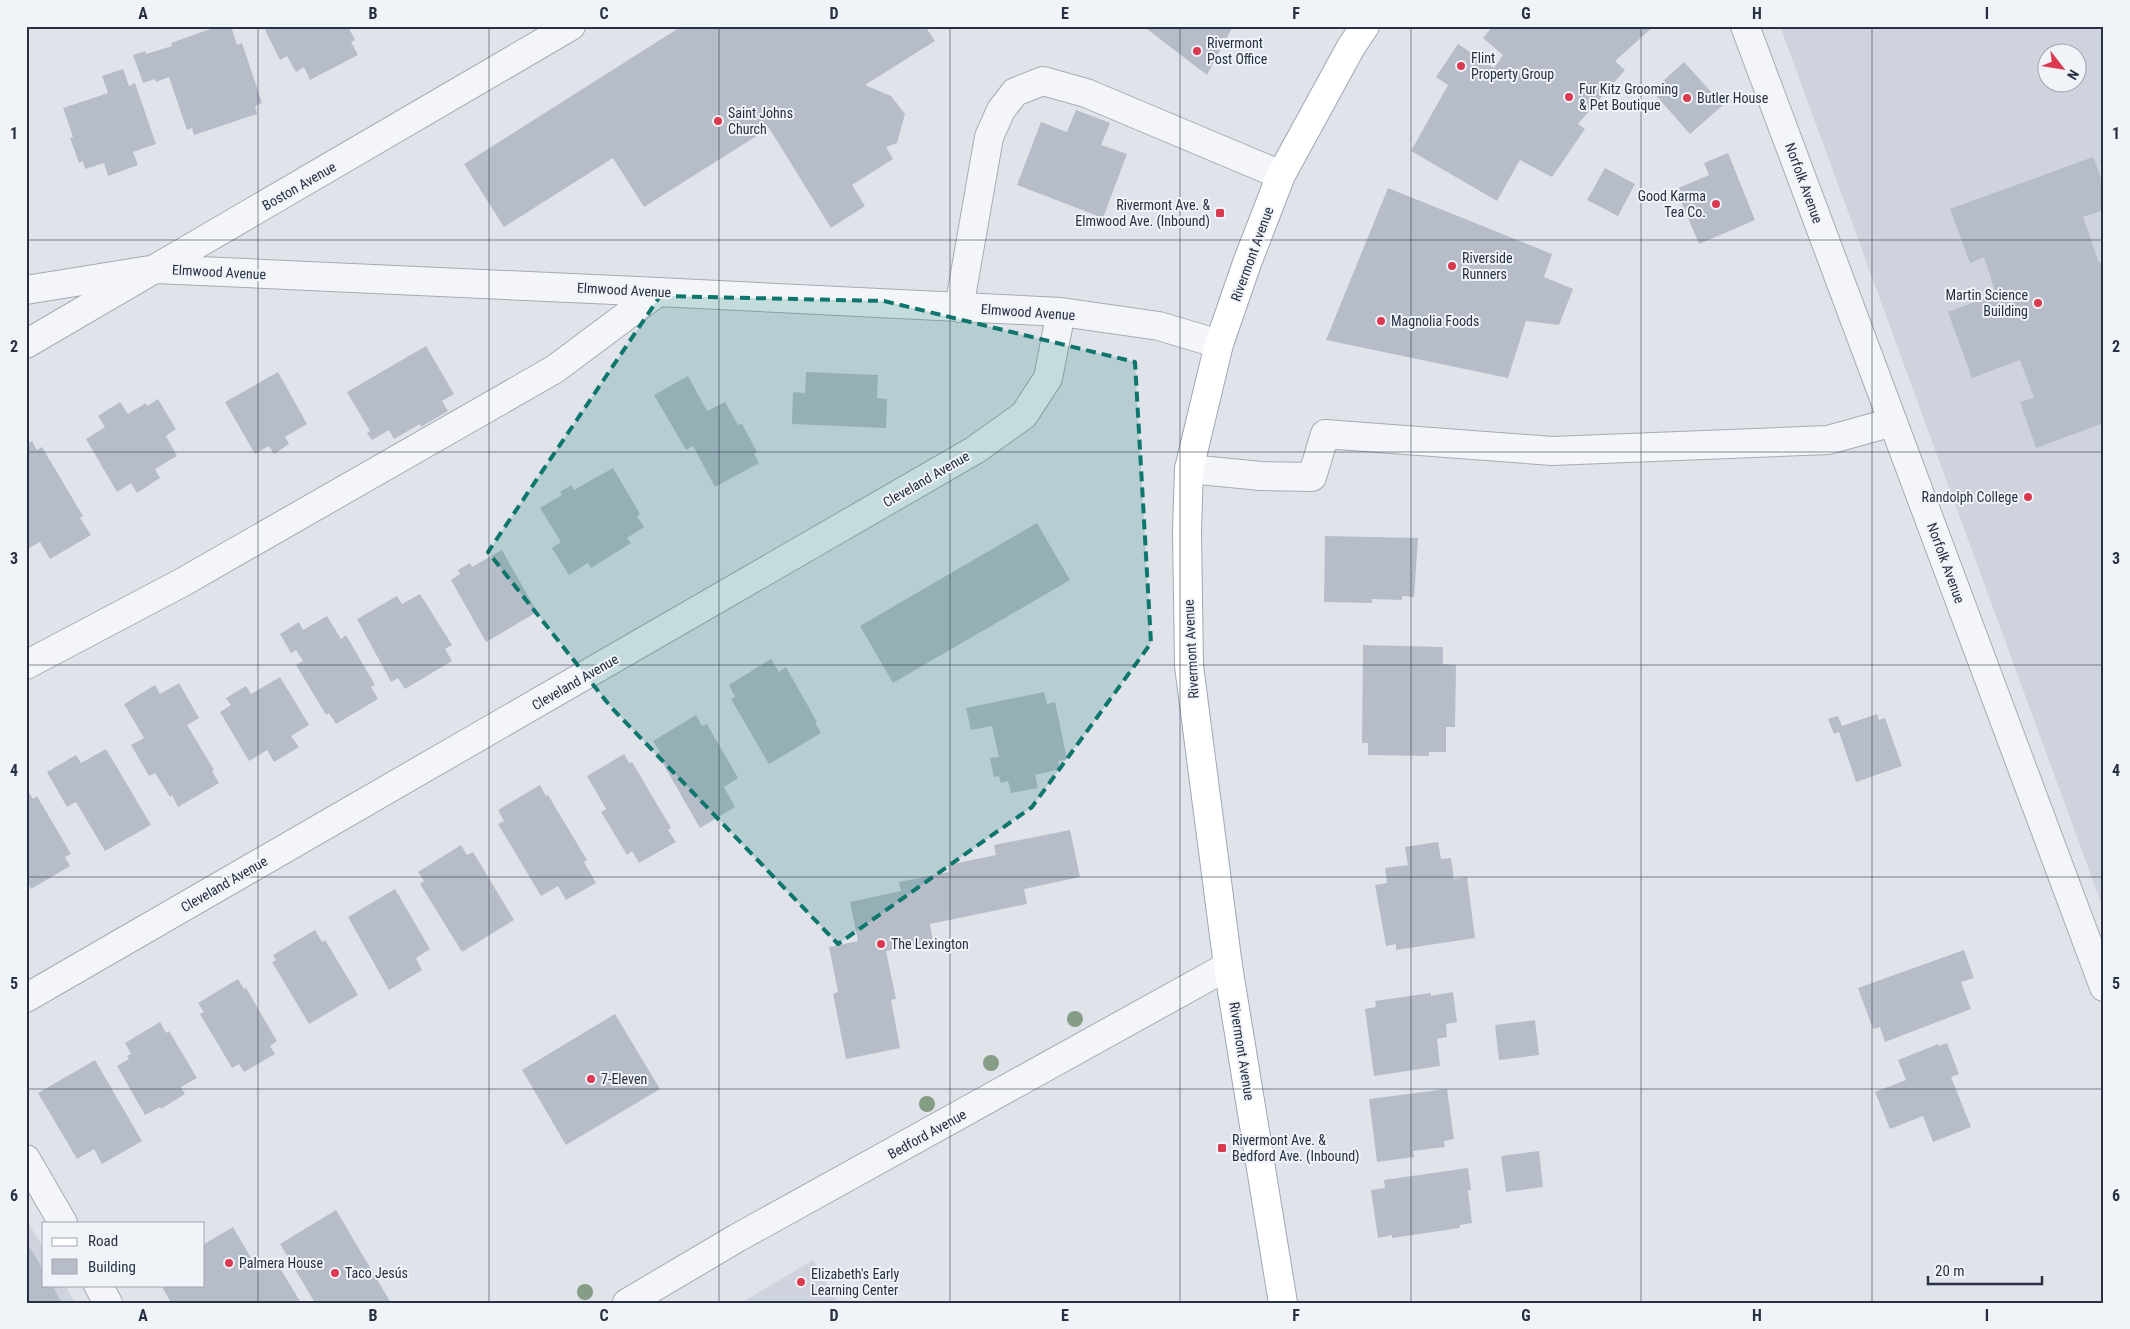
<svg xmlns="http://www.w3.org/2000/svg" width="2130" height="1329" font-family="'Roboto Condensed',sans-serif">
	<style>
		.built { fill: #ced3dd; fill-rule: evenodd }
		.building { fill: #b7bdc8 }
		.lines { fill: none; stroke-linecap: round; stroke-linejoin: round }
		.minor-casing { stroke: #a5abb5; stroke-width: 30 }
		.major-casing { stroke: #9ea8b7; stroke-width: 30 }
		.minor { stroke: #f3f5f8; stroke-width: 28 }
		.major { stroke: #fff; stroke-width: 28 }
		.tree { fill: #859c85 }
		.marked { fill: #0f766e; fill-opacity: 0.2; stroke: #0f766e; stroke-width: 4; stroke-dasharray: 10 6; stroke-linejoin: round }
		.grid { fill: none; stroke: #273143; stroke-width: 1; stroke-opacity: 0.55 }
		.poi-dot { fill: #db394f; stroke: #f0f3f8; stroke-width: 2 }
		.labels { text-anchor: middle; stroke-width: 4; stroke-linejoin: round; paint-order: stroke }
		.poi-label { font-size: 14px; fill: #273143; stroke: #f0f3f8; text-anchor: start }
		.street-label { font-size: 14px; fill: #273143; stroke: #f0f3f8 }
		.neatline { fill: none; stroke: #273143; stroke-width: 2 }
		.grid-label { font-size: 16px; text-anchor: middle; font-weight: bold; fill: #273143 }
	</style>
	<rect width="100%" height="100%" fill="#e0e4ea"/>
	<path class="built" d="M1780 26H2104V911ZM2048 52H2078V82H2048Z
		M26 1219 44 1249V1285H65L75 1303H26Z
		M813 1260 838 1303H741Z"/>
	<path class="building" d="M219 26H231L237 45 242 43 262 103 255 106 257 114 194 135 192 128 187 130 169 77 156 82 155 79 143 83 133 55 145 51 146 54 172 46 171 43Z
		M271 26H348L355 40 351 42 358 55 310 80 304 67 296 72 287 56 280 60 265 30Z
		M682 26H925L935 41 865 85 891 96 905 114 897 143 886 147 893 159 852 185 865 206 831 228 769 128 644 207 613 158 504 227 464 164Z
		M1143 26H1233L1207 75Z
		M1493 26H1654L1615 61 1625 70 1578 124 1585 129 1552 177 1520 160 1497 201 1411 151 1448 85 1436 77 1458 44 1494 68 1503 55 1483 38Z
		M1684 62 1723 105 1690 134 1652 91Z
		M123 69 129 86 135 83 156 144 133 152 138 165 108 176 104 163 85 169 83 161 79 163 70 138 73 137 63 108 108 93 102 76Z
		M1076 110 1110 123 1101 145 1127 154 1103 218 1017 185 1041 122 1067 132Z
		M1728 153 1755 220 1699 244 1676 189 1709 175 1704 163Z
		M2093 157 2104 186V210L2083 217 2099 263 2104 261V423L2036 448 2020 402 2034 398 2020 360 1972 378 1948 312 1996 294 1984 257 1970 263 1950 209Z
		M1605 168 1635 184 1618 216 1587 200Z
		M1388 188 1552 254 1544 277 1573 289 1559 325 1526 321 1508 378 1326 340Z
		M426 346 454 394 442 401 448 411 421 427 420 424 394 439 389 430 372 440 367 433 370 431 347 392Z
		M278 372 307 424 285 437 289 444 274 454 269 446 255 454 225 402Z
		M806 372 878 375 877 398 887 399 886 428 792 424 793 392 805 393Z
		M688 376 707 411 725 402 738 425 742 424 757 452 754 454 759 463 715 487 693 446 686 450 654 395Z
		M158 399 176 429 166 436 177 456 155 469 160 478 137 493 131 483 117 492 86 439 105 427 98 416 120 402 128 414 146 403 147 406Z
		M32 441 37 450 42 447 83 516 80 518 91 535 50 559 40 542 29 548 26 544V444Z
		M613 468 640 514 637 516 644 527 627 538 631 543 591 568 588 563 569 575 552 548 561 542 540 508 562 495 560 492 571 485 574 490Z
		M1037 523 1070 580 893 683 860 626Z
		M1325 536 1418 538 1414 597 1402 596V600L1372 599V603L1324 602Z
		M502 550 537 612 486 642 451 580 460 574 458 570 470 563 472 567Z
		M420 594 452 645 445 649 452 661 405 689 398 678 391 682 357 619 397 596 402 604Z
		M327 616 341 639 346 635 375 685 371 687 378 699 336 724 329 713 326 715 296 665 303 661 296 650 291 653 280 634 299 622 303 630Z
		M1363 645 1443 647V664L1456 665 1455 727H1446V752H1429V756L1368 755V743H1362Z
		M771 659 779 672 786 667 817 722 815 723 821 733 769 764 731 699 735 697 729 685Z
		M280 677 309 725 291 736 299 747 274 762 267 750 249 761 220 712 231 705 226 698 246 686 251 694Z
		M179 683 199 718 187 725 214 770 212 771 219 783 178 807 172 795 170 797 155 773 149 776 131 745 144 738 124 704 155 685 160 694Z
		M1044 692 1047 704 1055 702 1067 759 1058 761 1060 769 1035 775 1038 788 1011 793 1008 781 1001 783 999 776 994 777 990 758 999 757 992 726 971 730 966 708Z
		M1877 714 1879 720 1885 718 1902 766 1856 782 1839 732 1834 734 1828 719 1838 716 1842 726Z
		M696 715 702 726 707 724 738 778 724 787 735 807 700 828 657 753 660 752 653 741Z
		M106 749 151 825 105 851 76 802 67 807 47 772 76 755 81 763Z
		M624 754 629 763 632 762 671 828 668 830 676 842 639 863 632 851 627 855 601 812 606 809 587 776Z
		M540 785 546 796 548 795 587 860 584 862 596 883 566 900 558 886 541 896 498 824 504 821 498 810Z
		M26 788 33 799 37 796 71 854 65 857 70 866 31 889 26 880Z
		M1070 830 1080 877 1024 889 1027 904 930 924 933 942 886 951 896 999 891 1000 900 1048 846 1059 833 994 838 992 829 947 858 941 850 902 901 891 899 882 949 872 948 865 996 855 994 845Z
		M1438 842 1441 859 1451 858 1454 879 1467 877 1475 938 1396 950V944L1386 946 1375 885 1387 883 1385 868 1408 865 1405 847Z
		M461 845 467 855 473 852 514 920 462 952 420 884 424 881 418 872Z
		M395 889 430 949 416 958 422 970 389 990 348 917Z
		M315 930 322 942 325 940 358 995 309 1024 272 962 276 960 273 955Z
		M1964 950 1974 978 1961 982 1971 1009 1885 1042 1880 1027 1873 1029 1858 988Z
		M238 979 244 989 246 988 277 1041 270 1046 275 1054 244 1072 239 1064 232 1068 200 1014 204 1012 198 1003Z
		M1453 992 1457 1022 1446 1024 1447 1037 1437 1039 1440 1066 1374 1076 1365 1009 1376 1007 1375 1001 1431 993V996Z
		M615 1014 660 1089 566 1145 522 1070Z
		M1535 1020 1539 1055 1499 1060 1495 1025Z
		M160 1022 166 1033 169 1031 197 1078 181 1087 185 1094 161 1109 160 1107 145 1115 117 1066 129 1059 127 1056 131 1054 125 1043Z
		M1947 1043 1959 1074 1951 1077 1971 1127 1933 1142 1923 1116 1890 1129 1875 1092 1906 1080 1898 1060 1938 1044 1939 1046Z
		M95 1060 142 1141 102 1164 94 1149 77 1159 38 1093Z
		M1447 1089 1454 1139 1444 1141 1445 1147 1413 1151 1414 1157 1377 1162 1369 1099Z
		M1539 1151 1543 1187 1506 1192 1501 1156Z
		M1468 1168 1471 1190H1468L1472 1223 1460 1225V1228L1392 1238V1235L1378 1238 1371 1190 1385 1188 1384 1180Z
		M336 1210 391 1303H315L280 1244Z
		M233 1227 257 1268 274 1258 301 1303H171L161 1285H204V1244Z
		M26 1241 44 1271V1285H52L62 1303H26Z"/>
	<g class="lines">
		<g class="minor-casing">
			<path id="minor" d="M1745 26 2104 987
				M26 290 156 269 658 292 1061 312 1159 326 1219 344
				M959 308 989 137 1001 110 1015 92 1043 81 1086 93 1281 175
				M26 344 571 26
				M1189 469 1261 476 1312 477 1325 434 1552 451 1828 440 1893 422
				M26 665 183 582 555 369 658 292
				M26 998 975 450 1024 415 1048 378 1061 312
				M26 1159 63 1223
				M98 1285 108 1303
				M627 1303 737 1238 1228 966"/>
		</g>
		<g class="major-casing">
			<path id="major" d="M1283 1303 1228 966 1189 666 1187 530 1189 469 1219 344 1247 263 1281 175 1351 47 1365 26"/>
		</g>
		<use href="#minor" class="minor"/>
		<use href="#major" class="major"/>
	</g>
	<g class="tree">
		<circle cx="1075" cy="1019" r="8"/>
		<circle cx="991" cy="1063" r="8"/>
		<circle cx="927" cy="1104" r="8"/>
		<circle cx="585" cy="1292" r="8"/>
	</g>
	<path class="marked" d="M660 296 884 301 1135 362 1151 643 1032 807 838 944 610 706 488 552Z"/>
	<path class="grid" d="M258 26V1303M489 26V1303M719 26V1303M950 26V1303M1180 26V1303M1411 26V1303M1641 26V1303M1872 26V1303M26 240H2104M26 452H2104M26 665H2104M26 877H2104M26 1089H2104"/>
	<g class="poi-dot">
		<circle cx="1197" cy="51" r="5"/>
		<circle cx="1461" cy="66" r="5"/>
		<circle cx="1569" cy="97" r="5"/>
		<circle cx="1687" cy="98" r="5"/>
		<circle cx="718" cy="121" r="5"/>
		<circle cx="1716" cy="204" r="5"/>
		<rect x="1215" y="208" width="10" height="10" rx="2.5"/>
		<circle cx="1452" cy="266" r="5"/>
		<circle cx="2038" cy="303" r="5"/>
		<circle cx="1381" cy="321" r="5"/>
		<circle cx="2028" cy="497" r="5"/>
		<circle cx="881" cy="944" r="5"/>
		<circle cx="591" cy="1079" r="5"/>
		<rect x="1217" y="1143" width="10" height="10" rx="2.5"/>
		<circle cx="229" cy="1263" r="5"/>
		<circle cx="335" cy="1273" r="5"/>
		<circle cx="801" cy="1282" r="5"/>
	</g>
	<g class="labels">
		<g class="poi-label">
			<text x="1207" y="48">Rivermont<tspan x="1207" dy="16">Post Office</tspan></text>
			<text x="1471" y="63">Flint<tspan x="1471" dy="16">Property Group</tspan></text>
			<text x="1579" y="94">Fur Kitz Grooming<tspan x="1579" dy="16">&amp; Pet Boutique</tspan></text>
			<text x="1697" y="103">Butler House</text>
			<text x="728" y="118">Saint Johns<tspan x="728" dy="16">Church</tspan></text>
			<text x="1706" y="201" text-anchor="end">Good Karma<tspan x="1706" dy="16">Tea Co.</tspan></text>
			<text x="1210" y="210" text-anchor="end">Rivermont Ave. &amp;<tspan x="1210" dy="16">Elmwood Ave. (Inbound)</tspan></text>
			<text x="1462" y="263">Riverside<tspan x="1462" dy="16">Runners</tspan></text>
			<text x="2028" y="300" text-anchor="end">Martin Science<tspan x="2028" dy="16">Building</tspan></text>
			<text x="1391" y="326">Magnolia Foods</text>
			<text x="2018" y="502" text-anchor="end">Randolph College</text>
			<text x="891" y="949">The Lexington</text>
			<text x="601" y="1084">7-Eleven</text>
			<text x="1232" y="1145">Rivermont Ave. &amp;<tspan x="1232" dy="16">Bedford Ave. (Inbound)</tspan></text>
			<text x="239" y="1268">Palmera House</text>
			<text x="345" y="1278">Taco Jesús</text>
			<text x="811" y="1279">Elizabeth's Early<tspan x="811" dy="16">Learning Center</tspan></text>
		</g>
		<g class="street-label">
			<text transform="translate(1804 183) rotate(70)" y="5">Norfolk Avenue</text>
			<text transform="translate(299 186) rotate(-30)" y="5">Boston Avenue</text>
			<text transform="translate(1252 254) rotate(-70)" y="5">Rivermont Avenue</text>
			<text transform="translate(219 272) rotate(3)" y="5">Elmwood Avenue</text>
			<text transform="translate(624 290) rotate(3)" y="5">Elmwood Avenue</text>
			<text transform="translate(1028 312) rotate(4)" y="5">Elmwood Avenue</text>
			<text transform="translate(926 479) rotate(-30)" y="5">Cleveland Avenue</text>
			<text transform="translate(1946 563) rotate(70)" y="5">Norfolk Avenue</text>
			<text transform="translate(1191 649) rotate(-93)" y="5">Rivermont Avenue</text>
			<text transform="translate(575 682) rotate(-30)" y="5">Cleveland Avenue</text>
			<text transform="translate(224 884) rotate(-30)" y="5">Cleveland Avenue</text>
			<text transform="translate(1242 1051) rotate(81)" y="5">Rivermont Avenue</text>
			<text transform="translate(927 1134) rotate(-29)" y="5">Bedford Avenue</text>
		</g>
	</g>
	<rect width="2130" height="1329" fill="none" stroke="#f0f3f8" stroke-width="55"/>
	<rect x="42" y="1222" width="162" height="65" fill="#f0f3f8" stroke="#a0a5b0"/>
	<rect x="52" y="1238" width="25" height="8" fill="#ffffff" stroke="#a0a5b0"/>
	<text x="88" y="1246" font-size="15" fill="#273143">Road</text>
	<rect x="52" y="1259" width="25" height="15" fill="#b7bdc8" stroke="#a0a5b0"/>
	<text x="88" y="1272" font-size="15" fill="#273143">Building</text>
	<g transform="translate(2062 68) rotate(121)"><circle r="24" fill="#f0f3f8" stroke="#a0a5b0"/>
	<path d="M0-4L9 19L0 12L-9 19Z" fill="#db394f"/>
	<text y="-8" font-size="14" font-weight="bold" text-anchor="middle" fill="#273143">N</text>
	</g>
	<path d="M1928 1276v8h114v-8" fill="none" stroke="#273143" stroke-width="2.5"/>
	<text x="1935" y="1276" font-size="15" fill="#273143" stroke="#f0f3f8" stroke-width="4" paint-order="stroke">20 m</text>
	<rect x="28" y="28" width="2074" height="1274" class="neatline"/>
	<g class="grid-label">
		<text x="143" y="19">A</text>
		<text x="373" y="19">B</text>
		<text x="604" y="19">C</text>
		<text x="834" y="19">D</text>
		<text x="1065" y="19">E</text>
		<text x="1296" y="19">F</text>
		<text x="1526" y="19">G</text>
		<text x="1757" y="19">H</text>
		<text x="1987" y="19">I</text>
		<text x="14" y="139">1</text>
		<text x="2116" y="139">1</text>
		<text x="14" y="352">2</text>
		<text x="2116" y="352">2</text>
		<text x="14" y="564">3</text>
		<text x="2116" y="564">3</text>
		<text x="14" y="776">4</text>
		<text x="2116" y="776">4</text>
		<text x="14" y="989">5</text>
		<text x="2116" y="989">5</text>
		<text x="14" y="1201">6</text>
		<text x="2116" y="1201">6</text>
		<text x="143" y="1321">A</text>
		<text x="373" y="1321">B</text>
		<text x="604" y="1321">C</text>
		<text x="834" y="1321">D</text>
		<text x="1065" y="1321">E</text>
		<text x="1296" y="1321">F</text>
		<text x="1526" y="1321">G</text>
		<text x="1757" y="1321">H</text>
		<text x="1987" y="1321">I</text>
	</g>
</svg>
